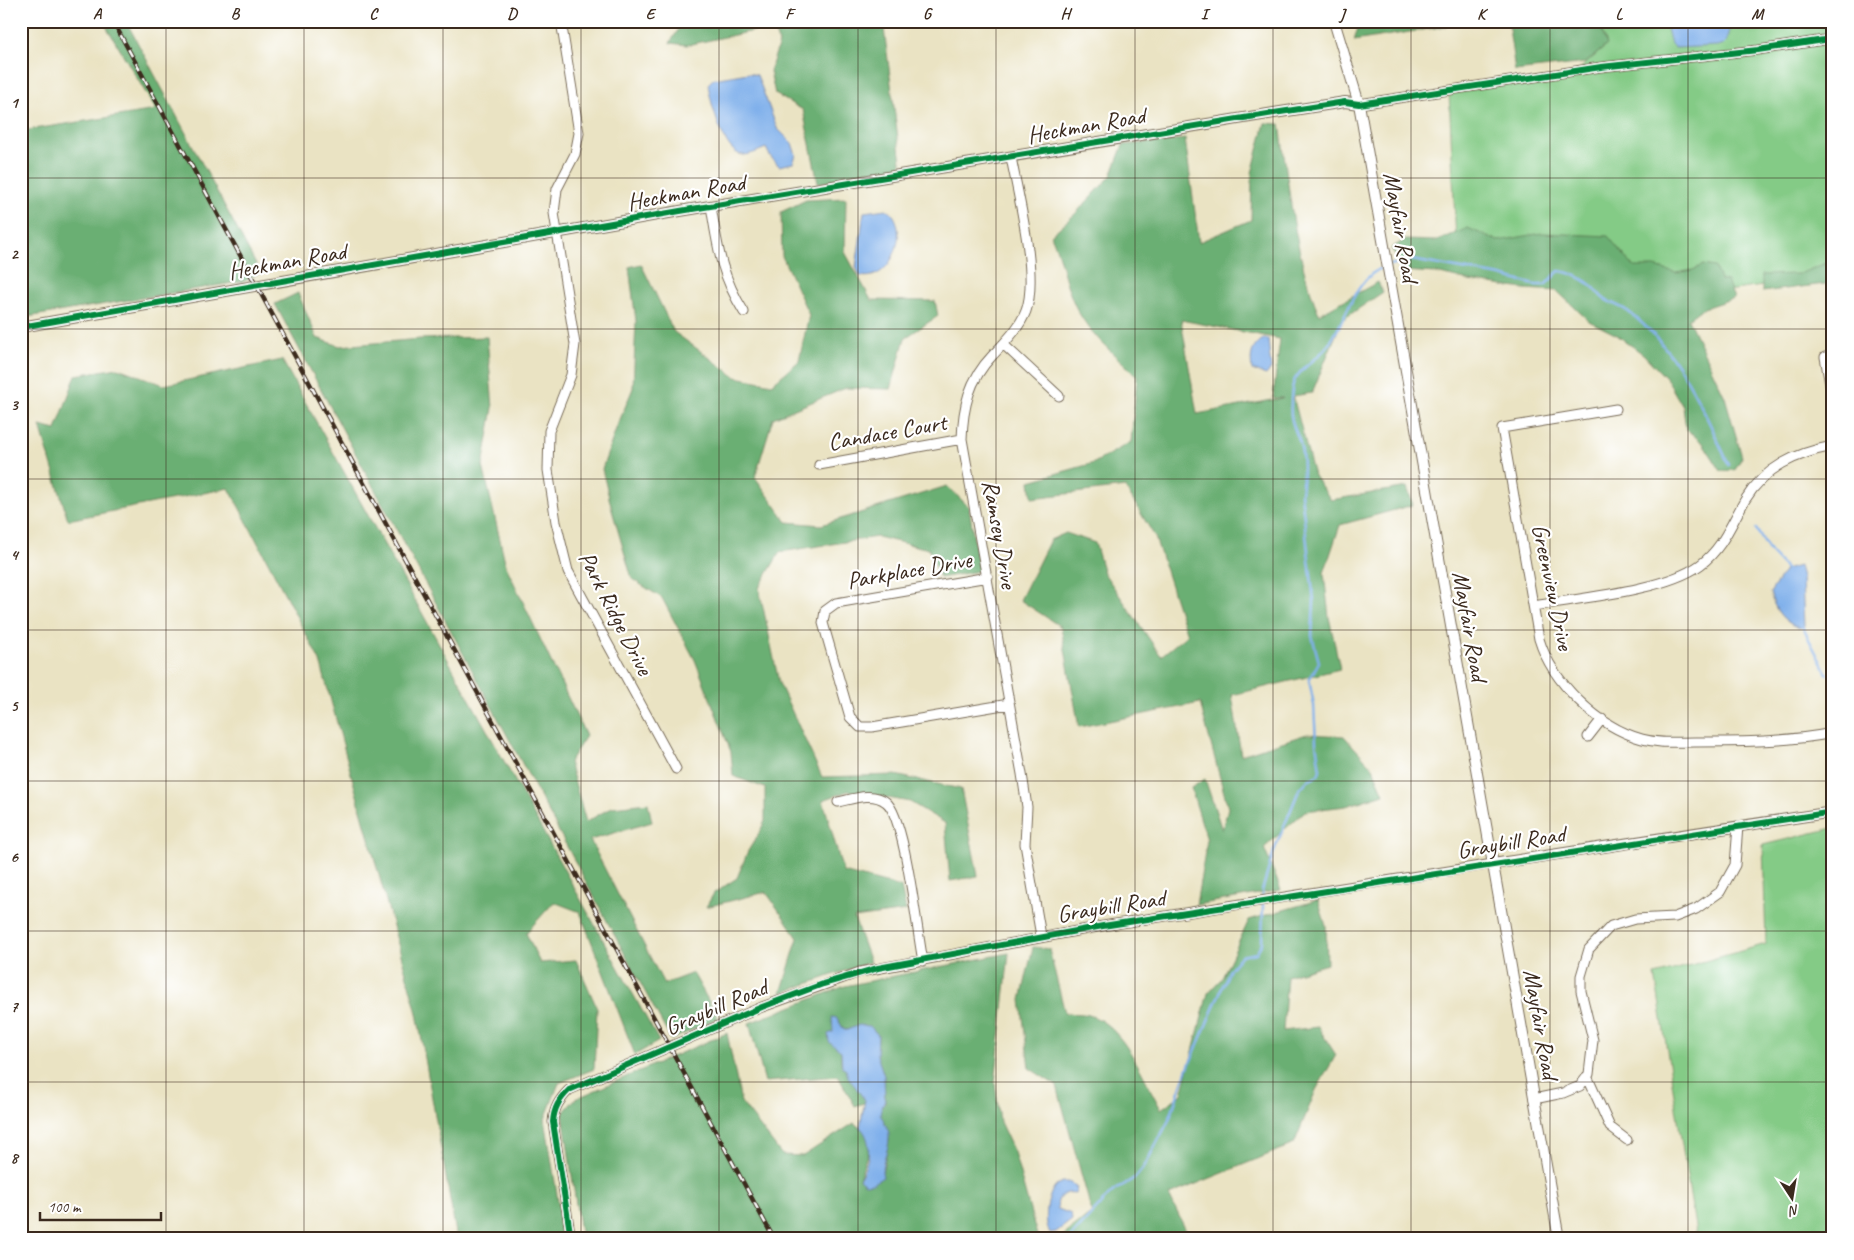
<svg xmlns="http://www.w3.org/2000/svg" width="1854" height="1260" font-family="Caveat,sans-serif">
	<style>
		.green { fill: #84cb86; stroke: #607a52 }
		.forest { fill: #6baf73; stroke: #536c48; fill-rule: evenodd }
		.water { fill: #80b0eb; stroke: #5e6d84 }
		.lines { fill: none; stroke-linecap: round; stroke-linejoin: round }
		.stream { stroke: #80b0eb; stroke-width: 2.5 }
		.minor-casing { stroke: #786b58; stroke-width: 11 }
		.tertiary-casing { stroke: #786b58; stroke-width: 12 }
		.minor { stroke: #fff; stroke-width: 9 }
		.tertiary { stroke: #fff; stroke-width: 10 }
		.rail-casing { stroke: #3b2a1e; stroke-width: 4.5 }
		.rail { stroke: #fff; stroke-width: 2.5; stroke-dasharray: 8; stroke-linecap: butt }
		.cycleway-casing { stroke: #fff; stroke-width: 9 }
		.cycleway { stroke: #00873e; stroke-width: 6 }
		.grid { fill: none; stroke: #3b2a1e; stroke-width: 1; stroke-opacity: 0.55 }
		.labels { text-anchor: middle; stroke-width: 4.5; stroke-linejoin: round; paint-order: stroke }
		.street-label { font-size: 24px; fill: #3b2a1e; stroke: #fff }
		.neatline { fill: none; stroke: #3b2a1e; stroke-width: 2 }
		.grid-label { font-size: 16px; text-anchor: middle; font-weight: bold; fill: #3b2a1e }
	</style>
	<rect width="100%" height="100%" fill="#fff"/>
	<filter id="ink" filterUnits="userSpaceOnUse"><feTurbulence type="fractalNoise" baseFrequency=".02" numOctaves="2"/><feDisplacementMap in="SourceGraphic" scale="10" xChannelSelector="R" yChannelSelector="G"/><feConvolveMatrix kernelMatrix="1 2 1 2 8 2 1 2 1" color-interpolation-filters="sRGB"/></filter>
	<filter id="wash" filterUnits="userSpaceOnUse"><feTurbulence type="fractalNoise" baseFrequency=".0096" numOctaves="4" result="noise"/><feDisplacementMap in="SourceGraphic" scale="20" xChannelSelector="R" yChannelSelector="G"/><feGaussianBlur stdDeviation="1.12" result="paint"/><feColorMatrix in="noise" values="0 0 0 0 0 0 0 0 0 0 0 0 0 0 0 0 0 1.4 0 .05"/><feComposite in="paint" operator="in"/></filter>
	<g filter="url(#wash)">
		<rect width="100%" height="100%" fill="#eae3c3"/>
		<path class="green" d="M1598 21H1833V276L1727 291 1457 263 1449 93 1574 74 1607 45Z
			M1833 828V1239H1697L1655 975 1766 944 1763 845Z"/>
		<path class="forest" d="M103 21H126L260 272 245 281 21 318V131L156 110Z
			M679 21H883L902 170 818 183 803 110 775 94 770 71 779 43 772 27 687 45 670 43 680 27Z
			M1360 21H1478L1354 41Z
			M1508 21H1598L1607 45 1586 63 1515 71Z
			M1265 123 1280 124C1289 187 1294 254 1319 314L1378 282 1383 292 1342 320 1312 393 1293 396 1314 476 1331 500 1407 487 1413 505 1340 525 1324 573 1329 617 1340 669 1232 695 1241 755 1307 734 1344 736 1373 768 1384 794 1346 806 1305 811 1264 848 1281 890 1196 905 1207 840 1191 788 1205 779 1222 830 1228 808 1200 703 1079 727 1061 627 1020 600 1050 540 1066 533 1095 543 1104 573 1161 656 1187 635 1155 537 1125 487 1032 498 1030 481 1094 463 1131 442 1137 376C1114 354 1086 332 1073 301 1064 280 1061 257 1051 235L1074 215 1111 176 1123 145 1185 139 1199 242 1251 220 1252 173ZM1181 320 1280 339 1273 398H1283L1197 414Z
			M846 198 845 252 871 300 935 301 938 316 905 338 891 389 846 388 773 418 755 477 787 522 821 525 947 486 969 507 979 571 940 578 929 549 877 537 780 552 759 588 779 683 822 777 895 775 961 789 978 876 950 881 945 823 910 802 848 791 823 800 843 872 901 887 906 911 854 918 870 962 781 993 798 938 766 892 706 907 714 893 737 878 748 851 759 833 765 821V788L733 776 731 752 695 660 662 598 632 579 612 510 602 469 616 429 633 388 636 321 629 267 641 264 674 332 736 377 772 384 799 361 809 315 782 256 781 212 806 200Z
			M1468 228 1498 241 1542 233 1608 236 1634 267H1655L1676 273 1693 270 1703 265 1715 267 1720 280 1727 281 1734 298 1701 309 1688 319 1725 397 1742 457 1735 470 1721 471 1703 443 1686 429 1683 407 1666 378 1643 354 1617 335 1589 321 1557 291 1524 289 1469 281 1436 273 1404 271 1391 248 1405 240 1437 241Z
			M1833 260V283L1762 292V275L1799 274Z
			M298 293 317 338 340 346 420 339 487 337 493 408 483 466 506 566 586 736 569 762 586 822 612 807 648 803 652 822 590 840 664 984 693 973 718 1018 671 1040 275 304Z
			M282 360 659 1041 635 1055 580 912 554 902 526 933 540 963 576 960 597 1008 594 1069 559 1083 545 1119 564 1239H457L417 1013 320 661 229 488 68 520 40 426 56 430 76 375 118 368 164 385Z
			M1318 900 1326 926 1327 964 1287 976 1283 1031 1318 1027 1336 1055 1316 1090 1294 1144 1169 1195 1190 1239H1059L1092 1213 1057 1086 1029 1068 1021 1000 1033 947 1049 949 1065 1013C1072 1014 1082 1013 1089 1015 1124 1025 1144 1080 1161 1109L1182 1094 1208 993 1222 978 1249 920Z
			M1009 953 995 1083 1000 1122 1014 1152 1038 1239H581L563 1113 575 1099 727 1033 741 1102 782 1155 803 1156 854 1123 867 1133 870 1146 859 1179 882 1173 889 1140 880 1113V1107L885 1103 884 1076 877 1055 878 1035 870 1026 844 1030 837 1018 833 1025 841 1051V1063L865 1100 864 1103 855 1106 838 1076 765 1082 749 1023 845 986Z"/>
		<path class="water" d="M1665 21H1729V36L1724 44 1718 46 1675 48 1671 44Z
			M748 73 757 75 777 128 792 143 796 155 793 163 779 166 770 156 766 148C759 151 750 155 743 155 723 154 710 100 708 84L713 79Z
			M886 209C912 222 894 284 860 276L856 267 864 212Z
			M1263 339H1268L1271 369 1266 375 1252 370C1250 355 1251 348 1263 339Z
			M1799 566 1802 577 1804 626 1799 628C1782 621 1775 610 1770 593L1785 570Z
			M832 1017 837 1018 844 1030H847L859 1025 870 1026 878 1035 877 1055 884 1076 885 1099 880 1113C883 1121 890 1129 889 1139 889 1151 879 1165 883 1177L874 1183 865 1184 859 1179C869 1163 874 1141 860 1127L865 1100 848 1077 846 1070 842 1067 841 1051 829 1042 828 1034 833 1032Z
			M1063 1182H1069L1077 1188 1075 1193C1064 1191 1055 1198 1058 1209L1071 1214 1072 1220 1056 1232 1050 1233C1043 1222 1047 1195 1056 1185Z"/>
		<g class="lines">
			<path class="stream" d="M1390 265 1412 260 1501 276 1535 285H1545L1559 271C1570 272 1585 279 1593 287 1597 290 1599 295 1603 298 1611 304 1622 306 1630 313 1680 352 1703 409 1729 465
				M1756 529 1770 552 1788 571
				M1801 624 1827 674
				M1263 898 1262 891 1274 851 1299 790 1308 780 1318 775 1320 770 1316 743 1314 705 1309 680 1319 662 1312 636 1314 601 1301 493C1303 479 1304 458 1300 443 1295 429 1289 419 1291 403 1291 397 1292 387 1294 381 1300 368 1317 359 1326 348 1346 323 1354 276 1385 267
				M1069 1239 1111 1193 1136 1177 1144 1167 1169 1120 1184 1077 1230 969 1241 956 1256 953 1262 943 1263 904"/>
		</g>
	</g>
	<g filter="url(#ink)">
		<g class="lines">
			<g class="minor-casing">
				<path id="minor" d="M561 21 579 133 575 154 557 189 554 213 575 344 571 375 549 431 548 470 556 522 568 571 676 769
					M1359 104 1601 67 1758 50 1824 40
					M1011 157C1018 196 1039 275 1026 311 1019 329 1005 342 992 356 969 380 963 407 962 439L1022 774 1027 807 1025 844 1041 936
					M711 206C718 249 721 275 744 312
					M1003 344 1059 396
					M1833 356 1825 357 1833 401
					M1616 409 1502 428 1539 639C1552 682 1598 727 1642 739 1660 744 1677 742 1695 742 1742 742 1787 742 1833 733
					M819 465 962 439
					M988 577 836 603 825 611 823 623 850 717 860 727H872L1009 704
					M1534 606C1579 598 1664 591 1700 565 1723 548 1731 524 1745 500 1765 467 1796 453 1833 446
					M1588 737 1602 719
					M838 802C852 799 873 791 886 802 905 816 917 932 923 961
					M1587 1076 1610 1127 1627 1140
					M1534 1099 1563 1093 1580 1086 1589 1074 1593 1040 1581 991V976L1589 949 1611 926 1635 919 1675 917 1696 909 1720 892 1735 865 1738 826
					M571 1239 553 1122C554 1108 559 1100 569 1090L762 1007 860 972 1103 926 1493 864"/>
			</g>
			<g class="tertiary-casing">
				<path id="tertiary" d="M1334 21 1359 104 1559 1239
					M21 327 680 211 1274 113 1345 102 1359 104
					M1493 864 1833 812"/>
			</g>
			<use href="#minor" class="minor"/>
			<use href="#tertiary" class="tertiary"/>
			<g class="rail-casing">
				<path id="rail" d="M113 21 774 1239"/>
			</g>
			<use href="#rail" class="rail"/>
			<g class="cycleway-casing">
				<path id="cycleway" d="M21 327 680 211 1274 113 1345 102 1359 104 1601 67 1758 50 1824 40
					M571 1239 553 1122C554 1108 559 1100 569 1090L762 1007 823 984 878 968 1103 926 1833 812"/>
			</g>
			<use href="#cycleway" class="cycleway"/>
		</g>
	</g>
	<path class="grid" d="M166 21V1239M304 21V1239M443 21V1239M581 21V1239M719 21V1239M858 21V1239M996 21V1239M1135 21V1239M1273 21V1239M1411 21V1239M1550 21V1239M1688 21V1239M21 178H1833M21 329H1833M21 479H1833M21 630H1833M21 781H1833M21 931H1833M21 1082H1833"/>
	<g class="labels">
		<g class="street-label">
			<text transform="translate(1086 125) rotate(-10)" y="8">Heckman Road</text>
			<text transform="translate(686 192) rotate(-10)" y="8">Heckman Road</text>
			<text transform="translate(1401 227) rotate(80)" y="8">Mayfair Road</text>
			<text transform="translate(287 261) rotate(-10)" y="8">Heckman Road</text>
			<text transform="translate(887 432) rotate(-10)" y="8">Candace Court</text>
			<text transform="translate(1000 534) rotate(80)" y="8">Ramsey Drive</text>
			<text transform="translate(909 570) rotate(-10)" y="8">Parkplace Drive</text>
			<text transform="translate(1553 587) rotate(78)" y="8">Greenview Drive</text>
			<text transform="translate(616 613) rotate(63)" y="8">Park Ridge Drive</text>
			<text transform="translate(1470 626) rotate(80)" y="8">Mayfair Road</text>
			<text transform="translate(1511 842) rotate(-9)" y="8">Graybill Road</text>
			<text transform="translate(1111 906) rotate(-9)" y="8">Graybill Road</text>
			<text transform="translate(716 1007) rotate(-23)" y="8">Graybill Road</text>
			<text transform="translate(1541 1024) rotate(80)" y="8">Mayfair Road</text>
		</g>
	</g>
	<rect width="1854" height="1260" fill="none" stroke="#fff" stroke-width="55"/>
	<g transform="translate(1792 1198) rotate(168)" stroke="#ffffff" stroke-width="4" paint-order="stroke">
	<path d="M0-4L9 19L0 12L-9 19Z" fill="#3b2a1e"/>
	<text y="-8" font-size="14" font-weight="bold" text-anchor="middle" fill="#3b2a1e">N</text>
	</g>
	<path d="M40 1212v8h121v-8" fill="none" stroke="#3b2a1e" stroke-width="2.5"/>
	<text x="48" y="1212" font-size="15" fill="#3b2a1e" stroke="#ffffff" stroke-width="4" paint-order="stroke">100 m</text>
	<rect x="28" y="28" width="1798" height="1204" class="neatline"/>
	<g class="grid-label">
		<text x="97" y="19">A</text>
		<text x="235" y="19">B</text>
		<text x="373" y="19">C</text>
		<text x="512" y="19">D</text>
		<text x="650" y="19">E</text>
		<text x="789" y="19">F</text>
		<text x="927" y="19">G</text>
		<text x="1065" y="19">H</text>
		<text x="1204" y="19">I</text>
		<text x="1342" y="19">J</text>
		<text x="1481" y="19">K</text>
		<text x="1619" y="19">L</text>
		<text x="1757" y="19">M</text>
		<text x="14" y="108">1</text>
		<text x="14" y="259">2</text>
		<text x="14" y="410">3</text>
		<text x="14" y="560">4</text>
		<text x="14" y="711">5</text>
		<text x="14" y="862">6</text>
		<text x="14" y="1012">7</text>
		<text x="14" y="1163">8</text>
	</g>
</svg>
